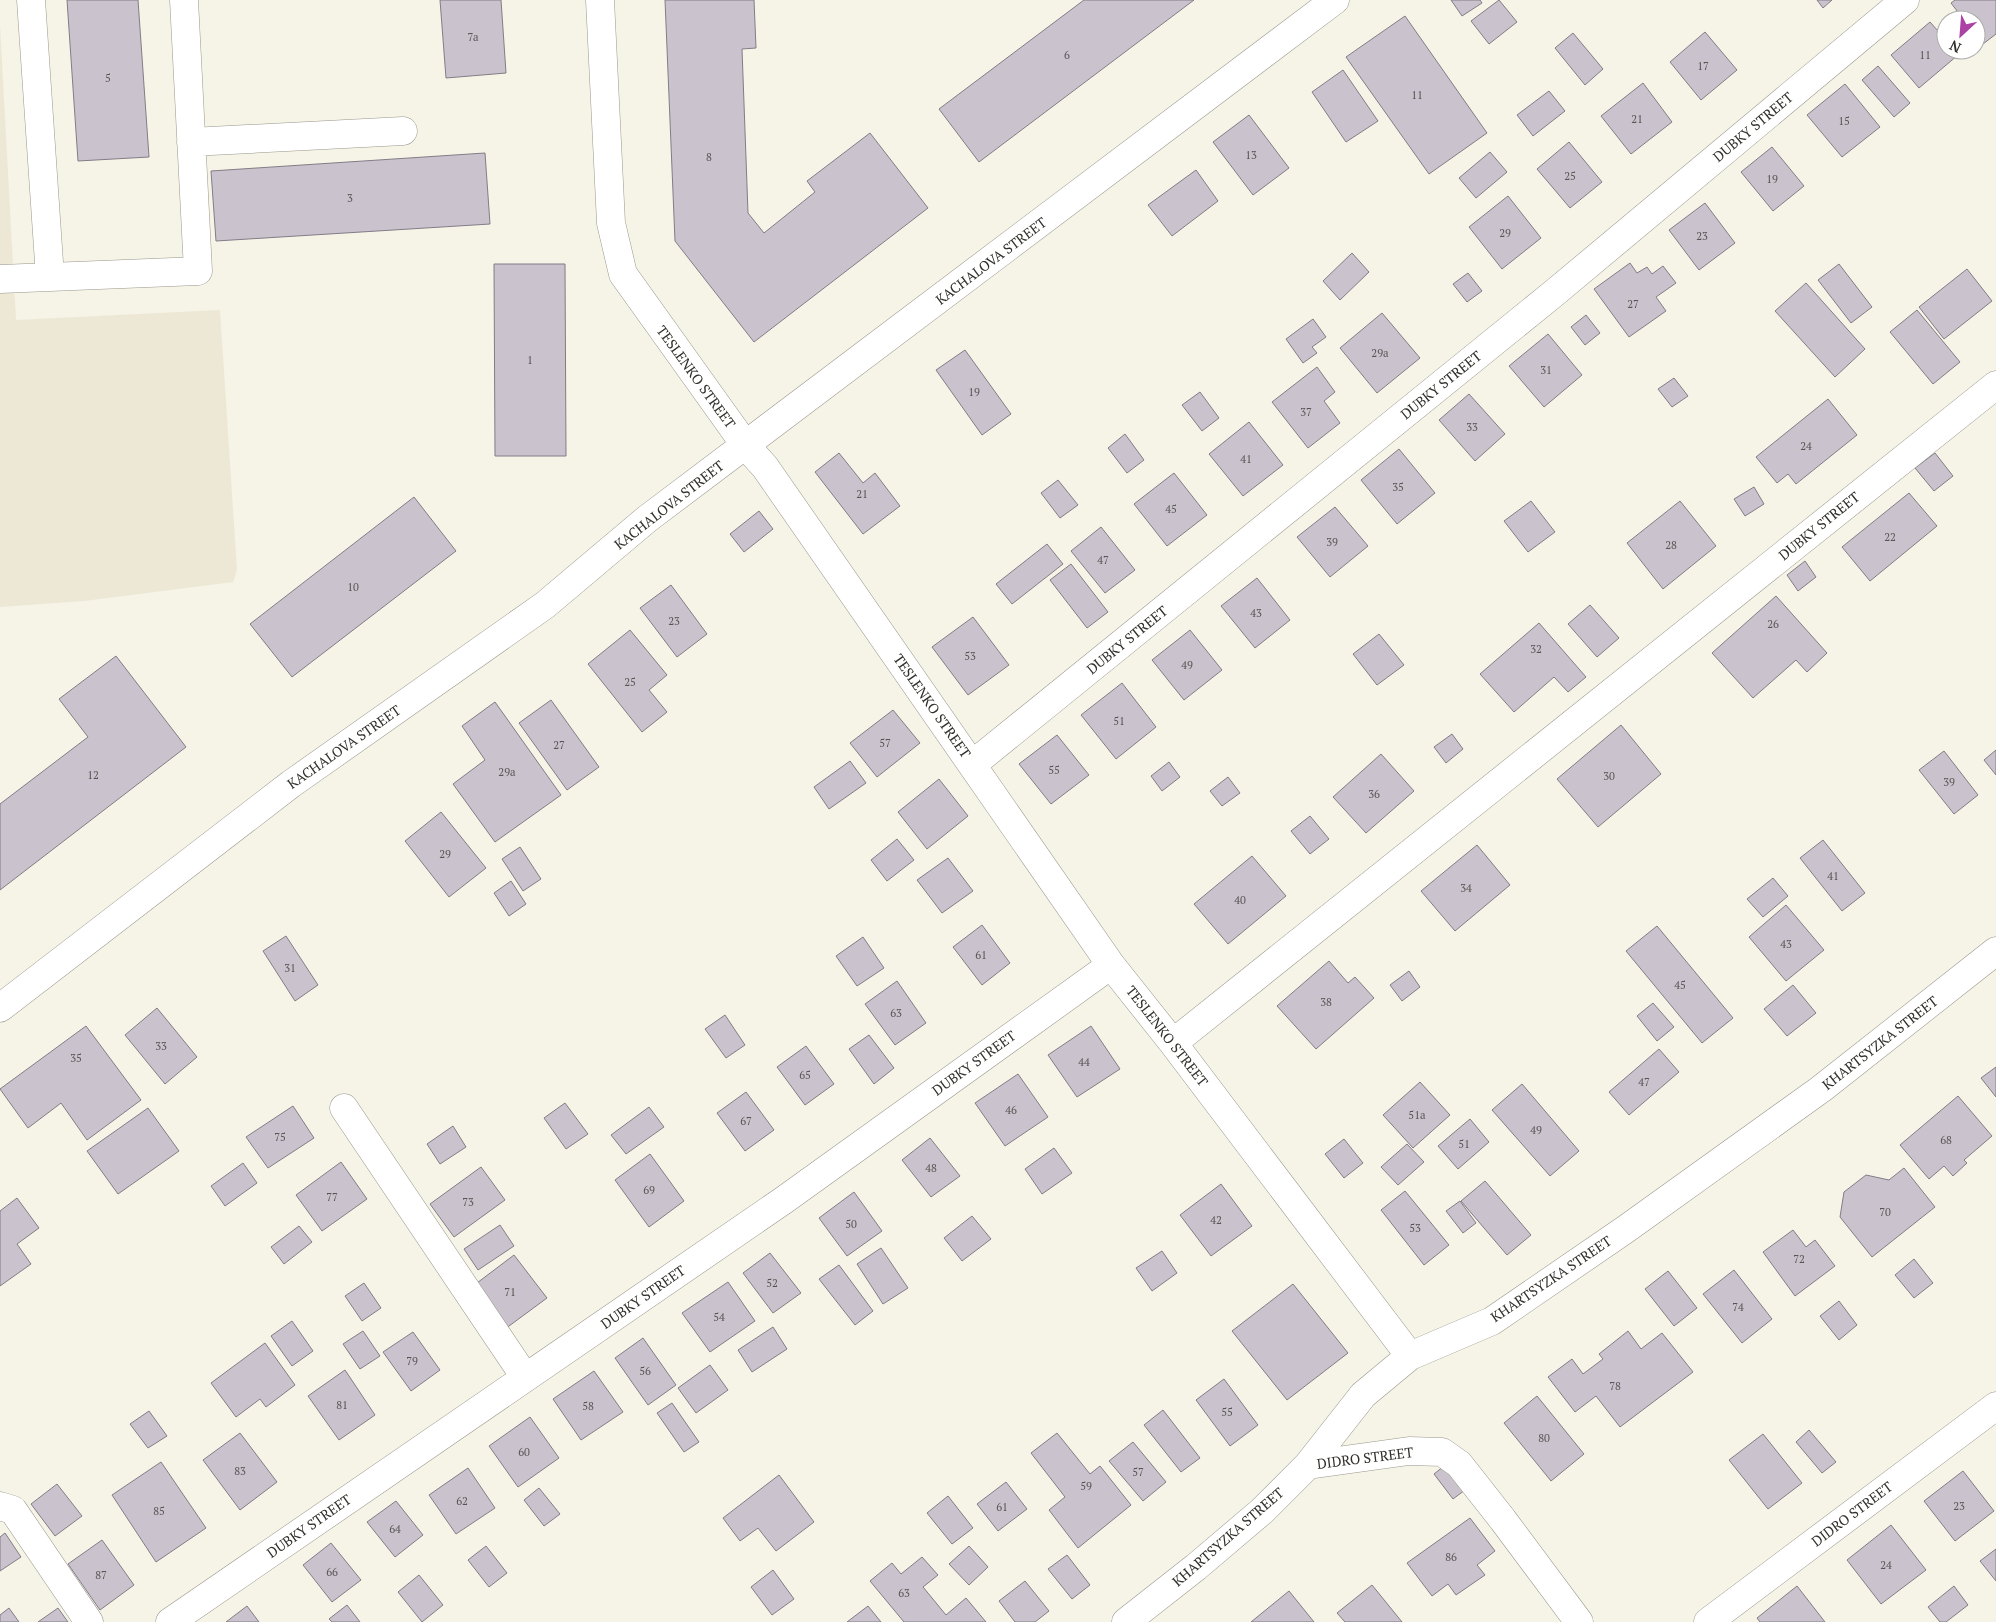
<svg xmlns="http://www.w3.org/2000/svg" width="1996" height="1622" font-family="'PT Serif',serif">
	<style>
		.built { fill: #ede8d5 }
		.building { fill: #cac3cd; stroke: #827c86 }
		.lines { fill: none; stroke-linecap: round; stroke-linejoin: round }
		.minor-casing { stroke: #9a978c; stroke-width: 29 }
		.minor { stroke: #fff; stroke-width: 28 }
		.labels { text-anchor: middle; stroke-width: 4; stroke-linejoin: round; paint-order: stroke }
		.number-label { font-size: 11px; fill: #575554 }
		.street-label { font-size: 14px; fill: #31302b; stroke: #fff }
	</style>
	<rect width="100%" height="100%" fill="#f6f3e7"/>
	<path class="built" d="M0 25 16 320 220 310 237 570 233 582 84 601 0 607Z"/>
	<path class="building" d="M67 0H138L149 157 78 161Z
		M440 0H501L506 73 446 78Z
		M665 0H754L756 48 742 49 748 213 764 233 815 192 807 181 870 133 928 208 754 342 675 241Z
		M1084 0H1194L979 162 939 109Z
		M1451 0H1480L1482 3 1462 16Z
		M1499 0 1517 22 1489 44 1471 21Z
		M1817 0H1832L1823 8Z
		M1955 0H1996V34L1983 44 1976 35V20H1964L1951 3Z
		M1405 16 1487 133 1429 174 1346 57Z
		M1930 22 1946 40V50H1954L1958 55 1919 88 1891 55Z
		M1705 32 1737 70 1701 100 1670 62Z
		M1573 33 1603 69 1585 85 1555 48Z
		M1878 66 1910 103 1894 117 1862 80Z
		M1343 70 1378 121 1346 142 1312 92Z
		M1643 83 1672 122 1631 154 1601 116Z
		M1845 84 1880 127 1842 157 1807 115Z
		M1549 91 1565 111 1533 136 1517 115Z
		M1249 115 1289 168 1253 195 1213 142Z
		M1569 142 1602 182 1570 208 1537 169Z
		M1772 147 1804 186 1773 211 1741 172Z
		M1490 152 1507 172 1476 198 1459 178Z
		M485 153 490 224 216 241 211 171Z
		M1196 170 1218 201 1172 236 1148 205Z
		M1508 196 1541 238 1502 269 1469 227Z
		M1705 203 1735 243 1699 270 1669 230Z
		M1352 253 1369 272 1340 300 1323 281Z
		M1630 263 1637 273 1647 267 1652 274 1663 266 1676 283 1656 297 1666 311 1629 337 1594 289Z
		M494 264H565L566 456H495Z
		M1839 264 1872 307 1851 323 1818 280Z
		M1967 269 1992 301 1944 339 1919 307Z
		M1468 273 1482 291 1467 302 1453 284Z
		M1806 283 1865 349 1835 377 1775 311Z
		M1917 310 1960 362 1933 384 1890 332Z
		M1382 313 1420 358 1377 393 1340 348Z
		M1586 315 1600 333 1585 345 1571 327Z
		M1313 319 1326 337 1312 347 1317 353 1303 363 1286 339Z
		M1548 334 1582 375 1544 407 1509 366Z
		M965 350 1011 414 982 435 936 370Z
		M1317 367 1335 392 1324 401 1340 423 1308 448 1272 402Z
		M1674 378 1688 396 1672 407 1658 389Z
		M1200 392 1219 418 1202 431 1182 405Z
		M1469 394 1505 434 1475 461 1439 420Z
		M1828 399 1857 435 1796 484 1788 474 1777 483 1756 457Z
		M1249 422 1283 465 1243 496 1209 454Z
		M1125 434 1144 460 1127 473 1108 448Z
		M1399 449 1435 493 1397 524 1361 480Z
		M839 453 863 483 875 473 900 506 863 534 815 472Z
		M1935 453 1953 476 1934 491 1915 468Z
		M1174 473 1207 515 1167 546 1134 504Z
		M1058 480 1078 505 1060 518 1041 493Z
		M1754 487 1764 504 1745 516 1734 499Z
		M1909 493 1937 526 1870 581 1842 547Z
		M414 497 456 551 292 677 250 624Z
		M1531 501 1555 532 1528 552 1504 521Z
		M1680 501 1716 546 1663 589 1627 543Z
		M1335 507 1368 546 1330 577 1297 537Z
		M759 511 773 529 744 552 730 534Z
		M1101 527 1135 570 1105 593 1071 551Z
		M1047 544 1063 564 1012 604 996 584Z
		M1805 561 1816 577 1798 591 1787 575Z
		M1071 564 1108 612 1087 628 1050 580Z
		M1257 578 1290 620 1255 648 1221 606Z
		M671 585 707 634 677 657 640 608Z
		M1776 596 1827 653 1807 672 1796 660 1753 698 1712 653Z
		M1590 605 1619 638 1597 657 1568 624Z
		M973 617 1009 665 968 695 932 647Z
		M1539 623 1586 677 1568 692 1554 677 1514 712 1480 674Z
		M630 630 667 675 649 690 667 712 642 732 588 664Z
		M1190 630 1222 670 1184 700 1152 660Z
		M1379 634 1404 665 1377 685 1353 654Z
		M116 656 186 747 0 890V804L88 737 59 699Z
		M1122 683 1156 727 1116 759 1081 715Z
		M551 700 599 767 567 790 519 723Z
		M495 702 561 795 495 842 453 784 485 760 462 726Z
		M893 710 920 743 877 777 850 743Z
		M1621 725 1661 774 1598 827 1557 779Z
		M1452 734 1463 749 1446 763 1434 747Z
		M1057 735 1089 775 1051 804 1019 764Z
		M1996 750V775L1984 760Z
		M1944 751 1978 795 1954 814 1919 770Z
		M1381 754 1414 791 1366 833 1333 797Z
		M850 761 866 783 829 809 814 787Z
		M1169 762 1180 777 1162 791 1151 776Z
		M1228 777 1240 793 1222 806 1210 791Z
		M939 779 968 816 927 849 898 812Z
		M441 812 486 868 449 897 405 841Z
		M1310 816 1329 839 1310 854 1291 831Z
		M897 839 914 860 887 881 871 860Z
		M1823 840 1865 893 1842 911 1800 858Z
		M1477 845 1510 885 1455 931 1421 891Z
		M520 847 541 879 523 891 502 859Z
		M1252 856 1286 896 1228 944 1194 904Z
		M948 858 973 891 942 913 917 880Z
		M1773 878 1788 896 1763 917 1747 899Z
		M511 881 526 904 509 916 494 893Z
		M1786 905 1824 950 1786 981 1749 937Z
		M982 925 1010 963 982 985 953 947Z
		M1657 926 1733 1018 1702 1043 1626 951Z
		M286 936 318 985 295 1001 263 951Z
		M863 937 884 968 857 986 836 956Z
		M1329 961 1348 983 1355 977 1374 998 1316 1049 1277 1006Z
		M1409 971 1420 987 1402 1001 1390 985Z
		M897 981 926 1023 895 1045 865 1004Z
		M1793 985 1816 1013 1787 1036 1764 1009Z
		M1653 1003 1674 1027 1657 1041 1637 1016Z
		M157 1008 197 1057 165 1084 125 1035Z
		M725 1015 745 1045 726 1058 705 1029Z
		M86 1026 141 1100 87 1140 61 1103 28 1128 0 1089Z
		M1091 1026 1120 1069 1077 1097 1048 1055Z
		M869 1035 894 1068 874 1084 849 1049Z
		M806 1046 834 1084 805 1105 777 1067Z
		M1659 1049 1679 1072 1629 1115 1609 1092Z
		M1996 1067V1097L1981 1078Z
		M1018 1074 1048 1117 1005 1146 975 1103Z
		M1420 1082 1450 1115 1413 1148 1383 1115Z
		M1522 1084 1579 1151 1550 1176 1492 1110Z
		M746 1092 774 1130 745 1151 717 1113Z
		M1958 1096 1992 1136 1964 1160 1967 1163 1953 1176 1944 1166 1929 1179 1900 1145Z
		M565 1103 588 1134 566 1149 544 1118Z
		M293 1106 314 1138 268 1168 246 1137Z
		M649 1107 664 1127 626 1154 611 1135Z
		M148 1108 179 1151 118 1194 87 1151Z
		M1470 1119 1489 1142 1458 1169 1438 1146Z
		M453 1126 466 1147 440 1164 427 1144Z
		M930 1138 960 1176 931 1197 902 1160Z
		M1344 1139 1363 1163 1344 1178 1325 1154Z
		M1407 1144 1424 1162 1398 1185 1381 1167Z
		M1054 1148 1072 1173 1042 1194 1025 1169Z
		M650 1154 684 1201 649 1227 615 1180Z
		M341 1162 367 1199 322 1231 296 1195Z
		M243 1163 257 1183 225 1206 211 1186Z
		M481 1167 505 1200 454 1237 430 1204Z
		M1904 1168 1935 1207 1872 1257 1840 1217 1844 1192 1866 1175 1889 1180Z
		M1485 1181 1531 1235 1507 1255 1461 1201Z
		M1221 1184 1252 1226 1211 1256 1180 1215Z
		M1405 1191 1449 1245 1424 1265 1381 1210Z
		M854 1192 882 1231 847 1256 819 1218Z
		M17 1198 39 1228 17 1244 31 1264 0 1286V1211Z
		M1460 1201 1476 1223 1463 1233 1446 1211Z
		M972 1216 991 1239 962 1261 944 1238Z
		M500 1225 514 1246 478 1270 464 1249Z
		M299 1226 312 1242 284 1264 271 1247Z
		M1793 1230 1806 1247 1815 1240 1835 1266 1795 1296 1763 1252Z
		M881 1248 908 1288 883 1304 857 1264Z
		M1162 1251 1177 1273 1152 1291 1136 1268Z
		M770 1253 801 1293 773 1313 743 1273Z
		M514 1255 547 1298 505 1329 473 1286Z
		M1914 1259 1933 1283 1914 1298 1895 1275Z
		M839 1265 873 1311 855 1325 819 1279Z
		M1734 1270 1772 1319 1742 1343 1703 1294Z
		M1668 1271 1697 1308 1674 1326 1645 1289Z
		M728 1282 755 1321 710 1352 682 1313Z
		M364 1283 381 1308 362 1321 345 1296Z
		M1293 1284 1348 1353 1287 1400 1232 1331Z
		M1839 1301 1857 1325 1839 1340 1820 1316Z
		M292 1321 313 1351 292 1366 271 1336Z
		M773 1327 787 1349 752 1372 738 1350Z
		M363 1331 380 1356 360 1369 343 1344Z
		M1628 1331 1641 1349 1662 1333 1693 1372 1620 1427 1596 1396 1575 1412 1548 1377 1572 1359 1583 1374 1603 1359 1599 1354Z
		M413 1332 440 1370 411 1391 383 1352Z
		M643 1338 676 1385 648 1405 615 1358Z
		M265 1343 295 1385 266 1407 260 1399 236 1417 211 1383Z
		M710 1365 728 1390 696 1413 678 1388Z
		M345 1370 375 1415 339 1440 308 1396Z
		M594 1371 623 1412 581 1440 553 1399Z
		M1224 1379 1258 1425 1230 1446 1196 1400Z
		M1537 1396 1584 1454 1551 1481 1504 1423Z
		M672 1403 699 1442 684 1452 657 1413Z
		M1163 1410 1200 1458 1181 1472 1144 1425Z
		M149 1411 167 1436 148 1448 130 1424Z
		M530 1417 559 1458 518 1487 489 1446Z
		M1809 1430 1836 1462 1822 1473 1796 1442Z
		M240 1433 277 1482 240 1510 203 1460Z
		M1057 1433 1090 1474 1100 1466 1131 1505 1078 1548 1049 1510 1065 1497 1031 1453Z
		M1763 1434 1802 1483 1768 1509 1729 1460Z
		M1133 1442 1166 1482 1143 1501 1109 1461Z
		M161 1462 206 1528 156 1562 112 1495Z
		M1449 1462 1469 1487 1453 1499 1434 1474Z
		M468 1468 495 1508 456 1534 429 1495Z
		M1963 1471 1994 1511 1955 1541 1924 1501Z
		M779 1475 814 1522 776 1551 758 1528 740 1541 723 1518Z
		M1006 1482 1027 1509 998 1531 977 1504Z
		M57 1484 82 1516 55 1536 31 1504Z
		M539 1488 560 1514 544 1526 524 1500Z
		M948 1496 973 1528 952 1544 927 1513Z
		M396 1501 423 1535 395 1557 367 1522Z
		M1470 1518 1495 1551 1477 1565 1485 1575 1456 1595 1448 1584 1432 1596 1407 1563Z
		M1891 1525 1926 1570 1881 1604 1847 1560Z
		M5 1533 21 1557 0 1571V1537Z
		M102 1540 134 1585 100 1610 68 1564Z
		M331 1543 361 1580 332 1602 303 1565Z
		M486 1546 507 1573 489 1587 468 1560Z
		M969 1546 988 1567 969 1585 949 1564Z
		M1996 1549V1581L1980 1561Z
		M1067 1555 1090 1585 1072 1599 1048 1569Z
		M922 1557 938 1575 923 1587 946 1615 966 1598 986 1622H904L870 1581 892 1563 901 1574Z
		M773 1570 794 1599 772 1615 751 1587Z
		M419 1575 443 1605 422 1622 398 1592Z
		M1025 1581 1049 1611 1035 1622H1015L999 1601Z
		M1372 1585 1402 1622H1345L1337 1613Z
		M1797 1586 1825 1622H1760L1757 1618Z
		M1954 1586 1968 1605 1946 1622H1940L1928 1607Z
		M1289 1591 1314 1622H1251Z
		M347 1605 360 1622H332L329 1619Z
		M247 1606 259 1622H226Z
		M868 1606 881 1622H847Z
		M9 1608 19 1622H0V1615Z
		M58 1608 68 1622H38Z"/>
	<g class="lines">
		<g class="minor-casing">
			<path id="minor" d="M31 0 50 277
				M600 0 611 223 623 274 746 446 765 467 1111 965 1173 1043 1410 1356
				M191 142 403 131
				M0 279 198 271 184 0
				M973 764 1553 294 1905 0
				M0 1008 291 784 545 605 647 519 1335 0
				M1173 1043 1996 385
				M344 1108 525 1377
				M1308 1465 1409 1451 1442 1452 1459 1464 1503 1520 1579 1622
				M0 1506 13 1510 89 1622
				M170 1622 784 1200 1111 965
				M1126 1622 1196 1567 1262 1511 1308 1465 1363 1395 1410 1356 1492 1321 1626 1229 1821 1089 1996 951
				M1708 1622 1996 1406"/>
		</g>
		<use href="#minor" class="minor"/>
	</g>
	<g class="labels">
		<g class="number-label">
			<text x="473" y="41">7а</text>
			<text x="1067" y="59">6</text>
			<text x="1925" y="59">11</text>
			<text x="1703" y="70">17</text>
			<text x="108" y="82">5</text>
			<text x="1417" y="99">11</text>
			<text x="1637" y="123">21</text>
			<text x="1844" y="125">15</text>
			<text x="1251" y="159">13</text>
			<text x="709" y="161">8</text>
			<text x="1570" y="180">25</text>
			<text x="1772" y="183">19</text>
			<text x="350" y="202">3</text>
			<text x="1505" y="237">29</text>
			<text x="1702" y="240">23</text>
			<text x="1633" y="308">27</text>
			<text x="1380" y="357">29а</text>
			<text x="530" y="364">1</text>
			<text x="1546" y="374">31</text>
			<text x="974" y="396">19</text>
			<text x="1306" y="416">37</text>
			<text x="1472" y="431">33</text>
			<text x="1806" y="450">24</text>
			<text x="1246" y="463">41</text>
			<text x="1398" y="491">35</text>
			<text x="862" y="498">21</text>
			<text x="1171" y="513">45</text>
			<text x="1890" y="541">22</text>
			<text x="1332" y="546">39</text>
			<text x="1671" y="549">28</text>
			<text x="1103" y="564">47</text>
			<text x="353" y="591">10</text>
			<text x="1256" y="617">43</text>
			<text x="674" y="625">23</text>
			<text x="1773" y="628">26</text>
			<text x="1536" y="653">32</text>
			<text x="970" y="660">53</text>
			<text x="1187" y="669">49</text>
			<text x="630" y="686">25</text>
			<text x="1119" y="725">51</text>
			<text x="885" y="747">57</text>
			<text x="559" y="749">27</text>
			<text x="1054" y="774">55</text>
			<text x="507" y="776">29а</text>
			<text x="93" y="779">12</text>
			<text x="1609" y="780">30</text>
			<text x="1949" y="786">39</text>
			<text x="1374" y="798">36</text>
			<text x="445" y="858">29</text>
			<text x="1833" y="880">41</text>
			<text x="1466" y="892">34</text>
			<text x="1240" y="904">40</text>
			<text x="1786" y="948">43</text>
			<text x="981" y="959">61</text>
			<text x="290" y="972">31</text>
			<text x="1680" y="989">45</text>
			<text x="1326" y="1006">38</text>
			<text x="896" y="1017">63</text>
			<text x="161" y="1050">33</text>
			<text x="76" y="1062">35</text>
			<text x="1084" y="1066">44</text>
			<text x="805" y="1079">65</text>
			<text x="1644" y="1086">47</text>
			<text x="1011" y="1114">46</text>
			<text x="1417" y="1119">51а</text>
			<text x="746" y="1125">67</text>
			<text x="1536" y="1134">49</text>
			<text x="280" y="1141">75</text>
			<text x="1946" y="1144">68</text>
			<text x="1464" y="1148">51</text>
			<text x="931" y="1172">48</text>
			<text x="649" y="1194">69</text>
			<text x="332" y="1201">77</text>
			<text x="468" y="1206">73</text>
			<text x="1885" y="1216">70</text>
			<text x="1216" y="1224">42</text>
			<text x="851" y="1228">50</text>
			<text x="1415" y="1232">53</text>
			<text x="1799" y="1263">72</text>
			<text x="772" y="1287">52</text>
			<text x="510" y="1296">71</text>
			<text x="1738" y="1311">74</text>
			<text x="719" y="1321">54</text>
			<text x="412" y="1365">79</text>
			<text x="645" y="1375">56</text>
			<text x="1615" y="1390">78</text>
			<text x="342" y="1409">81</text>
			<text x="588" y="1410">58</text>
			<text x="1227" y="1416">55</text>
			<text x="1544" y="1442">80</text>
			<text x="524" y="1456">60</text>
			<text x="240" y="1475">83</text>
			<text x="1138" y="1476">57</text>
			<text x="1086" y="1490">59</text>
			<text x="462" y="1505">62</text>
			<text x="1959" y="1510">23</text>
			<text x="1002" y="1511">61</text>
			<text x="159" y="1515">85</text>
			<text x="395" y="1533">64</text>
			<text x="1451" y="1561">86</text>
			<text x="1886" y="1569">24</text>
			<text x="332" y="1576">66</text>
			<text x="101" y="1579">87</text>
			<text x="904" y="1597">63</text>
		</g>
		<g class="street-label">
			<text transform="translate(1753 127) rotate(-40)" y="5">DUBKY STREET</text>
			<text transform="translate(991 261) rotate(-37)" y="5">KACHALOVA STREET</text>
			<text transform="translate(696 377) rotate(54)" y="5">TESLENKO STREET</text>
			<text transform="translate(1441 385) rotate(-39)" y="5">DUBKY STREET</text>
			<text transform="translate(669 505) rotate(-38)" y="5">KACHALOVA STREET</text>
			<text transform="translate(1819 526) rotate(-39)" y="5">DUBKY STREET</text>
			<text transform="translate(1127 640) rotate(-39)" y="5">DUBKY STREET</text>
			<text transform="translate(932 706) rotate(55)" y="5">TESLENKO STREET</text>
			<text transform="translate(344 747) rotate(-35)" y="5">KACHALOVA STREET</text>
			<text transform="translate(1167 1036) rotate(52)" y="5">TESLENKO STREET</text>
			<text transform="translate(1880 1043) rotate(-38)" y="5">KHARTSYZKA STREET</text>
			<text transform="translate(974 1063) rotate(-36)" y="5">DUBKY STREET</text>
			<text transform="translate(1551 1279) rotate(-34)" y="5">KHARTSYZKA STREET</text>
			<text transform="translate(643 1297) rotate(-35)" y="5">DUBKY STREET</text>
			<text transform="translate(1365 1458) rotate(-7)" y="5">DIDRO STREET</text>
			<text transform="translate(1852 1514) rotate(-37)" y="5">DIDRO STREET</text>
			<text transform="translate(309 1526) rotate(-35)" y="5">DUBKY STREET</text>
			<text transform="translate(1228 1537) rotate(-41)" y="5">KHARTSYZKA STREET</text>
		</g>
	</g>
	<g transform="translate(1961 35) rotate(206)"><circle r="24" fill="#ffffff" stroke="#adacaa"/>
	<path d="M0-4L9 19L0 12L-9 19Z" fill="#ab42a4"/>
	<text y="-8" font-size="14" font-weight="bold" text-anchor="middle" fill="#31302b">N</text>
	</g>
</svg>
